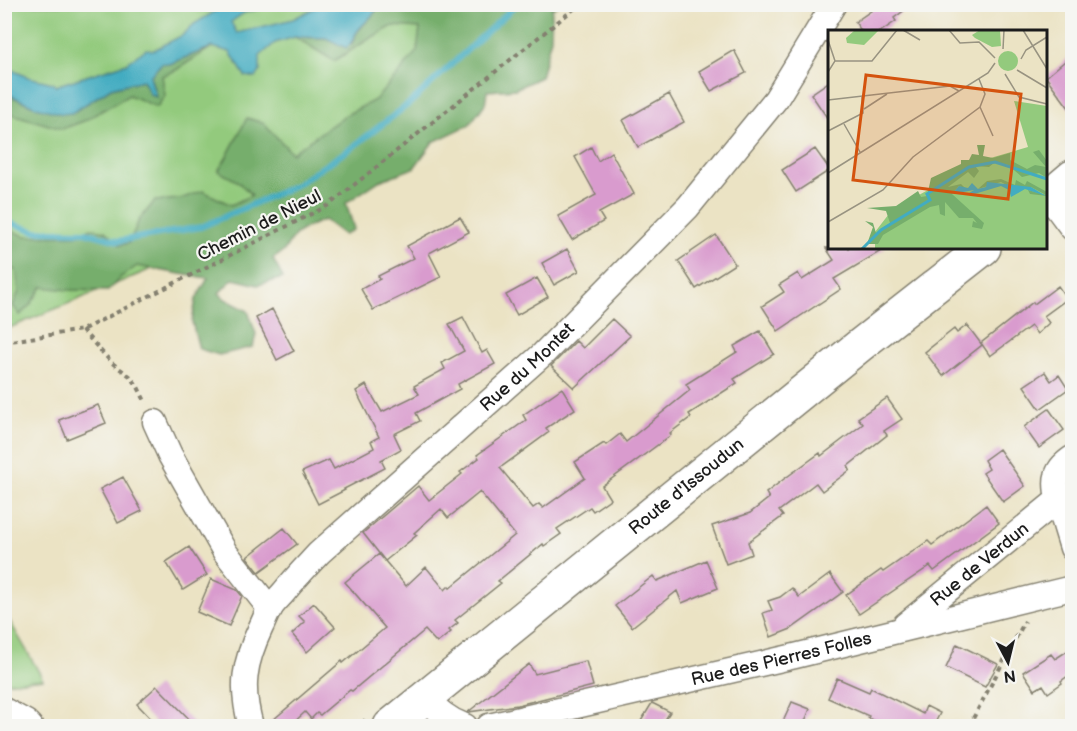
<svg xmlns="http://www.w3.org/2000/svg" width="1077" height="731" font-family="'Balsamiq Sans',sans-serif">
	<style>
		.green { fill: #93ca7d; stroke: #58734c; stroke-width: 1.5 }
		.forest { fill: #76ae6c; stroke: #496544; stroke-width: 1.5 }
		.water { fill: #42acc1; stroke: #2f646e; stroke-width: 1.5 }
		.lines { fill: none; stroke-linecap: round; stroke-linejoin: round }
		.stream { stroke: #42acc1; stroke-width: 6 }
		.building { fill: #d99bce; fill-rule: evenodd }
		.minor-casing { stroke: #848070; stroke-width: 27 }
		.secondary-casing { stroke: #848070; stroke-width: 36 }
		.path { stroke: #848070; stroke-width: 4; stroke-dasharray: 4.5 4.5; stroke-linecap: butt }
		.minor { stroke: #fff; stroke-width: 24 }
		.secondary { stroke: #fff; stroke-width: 33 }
		.labels { text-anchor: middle; stroke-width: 4.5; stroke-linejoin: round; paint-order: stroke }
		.street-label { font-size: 18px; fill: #1c1c1c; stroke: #f6f6f2 }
		.inset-river { fill: none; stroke: #42acc1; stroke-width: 3 }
		.inset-road { fill: none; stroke: #989381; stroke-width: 1.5 }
		.view { fill: #d4530e; fill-opacity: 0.15; stroke: #d4530e; stroke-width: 3 }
		.inset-edge { fill: none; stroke: #1c1c1c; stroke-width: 3 }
	</style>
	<rect width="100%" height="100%" fill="#f6f6f2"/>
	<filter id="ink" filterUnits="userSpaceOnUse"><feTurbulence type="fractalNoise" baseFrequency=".0167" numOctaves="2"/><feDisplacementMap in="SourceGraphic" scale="12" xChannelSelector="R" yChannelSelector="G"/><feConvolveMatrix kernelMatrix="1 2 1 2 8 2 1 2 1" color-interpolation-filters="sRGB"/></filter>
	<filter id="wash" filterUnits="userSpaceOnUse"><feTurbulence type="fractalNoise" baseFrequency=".008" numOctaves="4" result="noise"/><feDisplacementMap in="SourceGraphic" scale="24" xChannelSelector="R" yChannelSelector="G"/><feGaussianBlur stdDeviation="1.35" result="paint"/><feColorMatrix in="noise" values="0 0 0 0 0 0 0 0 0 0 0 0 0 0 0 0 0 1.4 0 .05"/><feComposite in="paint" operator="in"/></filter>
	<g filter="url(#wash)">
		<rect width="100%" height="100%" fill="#ebe3c4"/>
		<path class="green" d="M5 5H558L429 105 226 238 5 330Z
			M4 613H5L43 679 5 683Z"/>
		<path class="forest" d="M379 5H552L551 38 541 77 515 89 487 91 485 104 469 125 433 142 414 168 379 181 346 203 354 229 344 235 324 220 307 227 296 234 283 252 273 259 283 278 258 285 233 279 219 293 225 299 248 311 256 334 253 347 219 355 199 349 192 322 196 299 208 278 180 274 137 266 121 277 108 291 68 290 42 287 31 304 20 315 13 306 19 291 16 270 5 268V228L25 236 79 235 91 228 105 231 120 245 129 243 139 220 155 201 180 199 203 191 231 205 252 195 237 181 218 171 225 160 247 118 263 123 292 153 346 115 375 100 400 72 417 51 420 28 393 26 369 39 334 61 295 37 326 38 352 44 357 32 376 11Z
			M212 47 176 70 162 76 165 95 157 107 129 95 84 121 62 129 5 112 4 93 36 107 72 113 111 88 143 80 150 94 156 96 150 76 162 63 170 64Z"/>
		<path class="water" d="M235 4 274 5 244 13 231 22 237 33 293 19 320 5H379C375 16 364 22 357 32 353 38 353 43 346 48L326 38 295 37 275 43 260 56V71L256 78 245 76 230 52 212 47 169 64 162 63 150 76 156 97 150 94 143 80 111 88 72 113 62 114 36 107 5 93V67L28 77 53 83 55 86 127 63 146 49 154 50 183 35 194 24 219 9Z"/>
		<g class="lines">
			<path class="stream" d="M4 221 35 231 85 232 118 241 201 227 294 186 354 146 410 103 517 4"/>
		</g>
		<g id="blocks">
			<path class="building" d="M881 4H913L894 18 896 21 880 32H862L855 22Z
				M734 50 746 73 711 91 699 71Z
				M1072 55V112L1046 77Z
				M830 81V122L811 94Z
				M669 94 684 122 638 147 623 120Z
				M591 147 598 161 611 152 634 194 599 213 604 221 572 240 558 216 596 195 575 157Z
				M815 149 830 170 796 192 782 170Z
				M460 217 469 232 429 253 441 277 373 310 361 289 380 279 378 276 414 258 407 246Z
				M716 235 735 264 696 289 678 261Z
				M826 248H886L834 279 841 289 778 331 762 306 784 292 779 285 798 273 802 280 834 260Z
				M567 249 579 271 554 285 542 263Z
				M537 278 548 297 517 315 506 295Z
				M1058 286 1067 299 1044 316 1049 323 1037 334 1031 326 990 356 981 343 1033 302 1034 304Z
				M272 309 294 351 277 360 256 318Z
				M463 317 482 353 487 350 495 364 458 384 460 389 416 413 420 421 394 434 401 449 381 460 385 468 344 489 345 490 318 504 302 472 329 460 334 469 374 448 371 441 379 437 356 391 366 385 382 412 419 394 414 386 445 369 442 363 464 351 449 324Z
				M612 319 630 336 574 388 551 366 576 341 583 348Z
				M967 325 982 345 943 376 925 352 954 329 957 333Z
				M760 331 774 354 734 379 737 383 689 414 691 417 670 433 671 435 602 486 610 499 593 511 590 507 557 529 561 534 544 546 543 544 498 581 501 583 455 620 458 623 449 630 451 632 437 643 425 630 352 691 350 690 320 715 317 713 311 719 305 712 290 726H266L342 661 343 663 385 628 345 582 379 554 385 561 363 533 418 486 429 500 462 474 460 472 479 458 477 455 526 420 523 415 562 388 575 409 546 428 549 432 500 468 533 508 539 504 543 508 585 478 575 462 604 443 606 445 620 434 626 442 690 390 686 384 737 352 734 346ZM480 492 515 535 450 588 449 586 445 590 426 567 406 586 385 561 417 535 414 533 441 509 448 518Z
				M1045 372 1051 381 1059 375 1068 389 1040 409 1024 386Z
				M887 398 902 419 884 431 887 435 848 466 850 470 822 491 816 483 779 511 783 516 748 542 752 554 726 564 712 526 750 513 769 498 766 493 784 479 820 453 821 456 863 424 858 418Z
				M98 405 106 423 67 439 59 420Z
				M1049 409 1064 430 1039 448 1024 427Z
				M999 449 1025 486 1003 502 983 473 989 469 984 460Z
				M123 477 142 511 118 523 100 489Z
				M986 505 999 523 934 571 930 566 859 614 846 595 881 570 883 572 928 541 932 545Z
				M284 528 297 544 259 572 247 557Z
				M189 547 207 575 183 590 166 562Z
				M706 560 718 588 682 603 677 591 632 627 615 606 653 576 657 581Z
				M830 574 843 592 791 629 771 637 763 613 772 610 768 601 780 597 792 588 799 597Z
				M211 579 237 590 242 596 229 626 197 612Z
				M314 603 335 627 307 652 292 634 305 622 299 616Z
				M957 644 998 664 985 687 946 668Z
				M1072 648V673L1061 681 1062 683 1048 693 1043 685 1035 690 1023 672 1051 654 1055 659Z
				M586 661 593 686 518 705 468 712 529 664 535 674Z
				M837 678 869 692 871 688 923 714 926 706 940 713 936 721 948 726H885L868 718 869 716 828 698Z
				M157 686 196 726H158L137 704Z
				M792 702 810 709 803 726H781Z
				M652 703 670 712 661 726H638Z"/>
		</g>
	</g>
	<g filter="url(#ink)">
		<use href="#blocks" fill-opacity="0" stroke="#848070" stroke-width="1.5"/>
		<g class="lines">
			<g class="minor-casing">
				<g id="minor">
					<path d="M1049 197 1072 228"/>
					<path d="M155 422 170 455 225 552 270 609"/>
					<path d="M1072 458C1065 463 1059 468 1057 476 1052 490 1068 533 1072 548"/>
					<path id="s1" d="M905 625 1059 499"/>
					<path d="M425 697C437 710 448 720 465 726"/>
					<path d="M4 710 26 722 30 726"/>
					<path id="s2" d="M251 726C240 687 244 663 261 627 264 621 266 615 269 610 273 603 279 598 284 592 295 578 307 566 319 553L543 354 688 207 776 99 834 4"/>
					<path id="s3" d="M489 726 795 656 1072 588"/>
				</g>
			</g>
			<g class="secondary-casing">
				<g id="secondary">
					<path d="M1046 199 1072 177"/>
					<path id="s4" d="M390 726 859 346 984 248"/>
				</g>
			</g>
			<path class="path" d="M82 330 112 363 130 376 137 385 146 403
				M4 342 82 330 329 205 580 4
				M357 726 365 720
				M969 726 1025 621"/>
			<use href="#minor" class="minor"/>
			<use href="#secondary" class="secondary"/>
		</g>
	</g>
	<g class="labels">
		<g class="street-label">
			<text transform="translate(259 225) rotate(-27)" y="6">Chemin de Nieul</text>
			<text dy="6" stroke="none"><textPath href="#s2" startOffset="476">Rue du Montet</textPath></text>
			<text dy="6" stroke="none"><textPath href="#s4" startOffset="381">Route d'Issoudun</textPath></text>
			<text dy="6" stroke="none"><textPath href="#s1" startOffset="96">Rue de Verdun</textPath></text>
			<text dy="6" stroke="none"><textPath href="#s3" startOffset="300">Rue des Pierres Folles</textPath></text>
		</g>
	</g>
	<g transform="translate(828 30)">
		<rect width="219" height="219" fill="#ebe3c4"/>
		<path d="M27 0H51L36 15 19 13 18 8ZM152 0H172L173 16 164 17 147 8 144 5ZM170 31a10 10 0 1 1 20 0a10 10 0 1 1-20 0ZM186 71 219 76V219H47V202L64 180 152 131 200 117Z" fill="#93ca7d"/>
		<path d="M149 115H157L155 126 165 128 182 123V130L199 139 207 135 218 137 205 122 211 120 219 131V148L211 143 194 147 180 135 167 132 161 137 147 136 151 141 146 148 140 142 120 157 133 154 138 159 131 156 124 164 156 193 154 199 144 197 145 191 149 193 145 188H131L117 172V186L112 184 111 175 102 177 55 205 50 214H39L45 197 37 191 45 193 48 203 62 193 58 181 39 178 68 176 90 161 93 167 99 166 103 148 133 134V130H141L144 124 151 125ZM173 149 187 155 188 150 197 155 199 151 219 162V166L202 164 200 160 218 165 203 157H182L173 152 150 159 159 151Z" fill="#76ae6c"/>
		<path d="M159 152 203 157 218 166 197 159 183 167 181 160 173 156 143 165H138L146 160 124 164 131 156 140 158 144 153 150 159 158 157Z" fill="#42acc1"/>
		<path class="inset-river" d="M34 219 53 200 102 170 99 164 141 137 167 132 219 149"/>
		<path class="inset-road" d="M75 0 92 10M121 0 132 13 151 12 167 28M195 0 219 39M0 10 7 31 0 42M175 19 176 0M193 29 198 20 219 7M7 31H44L69 0M189 40 219 58M177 44 191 67 219 74M0 70 122 56 131 61M152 77 165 106M36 79 59 64M16 94 32 122M0 101 35 83 34 66M0 143 160 43 167 33M0 192 55 160 85 127 152 77 157 64 151 49"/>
		<path class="view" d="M38 45 193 64 180 169 25 150Z"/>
		<rect width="219" height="219" class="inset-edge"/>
	</g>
	<rect width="1077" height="731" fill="none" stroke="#f6f6f2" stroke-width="24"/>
	<g transform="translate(1008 662) rotate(173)" stroke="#f6f6f2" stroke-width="4.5" paint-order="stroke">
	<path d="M0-4.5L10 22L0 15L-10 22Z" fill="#1c1c1c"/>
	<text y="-9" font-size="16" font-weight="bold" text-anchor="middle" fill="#1c1c1c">N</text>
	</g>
</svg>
